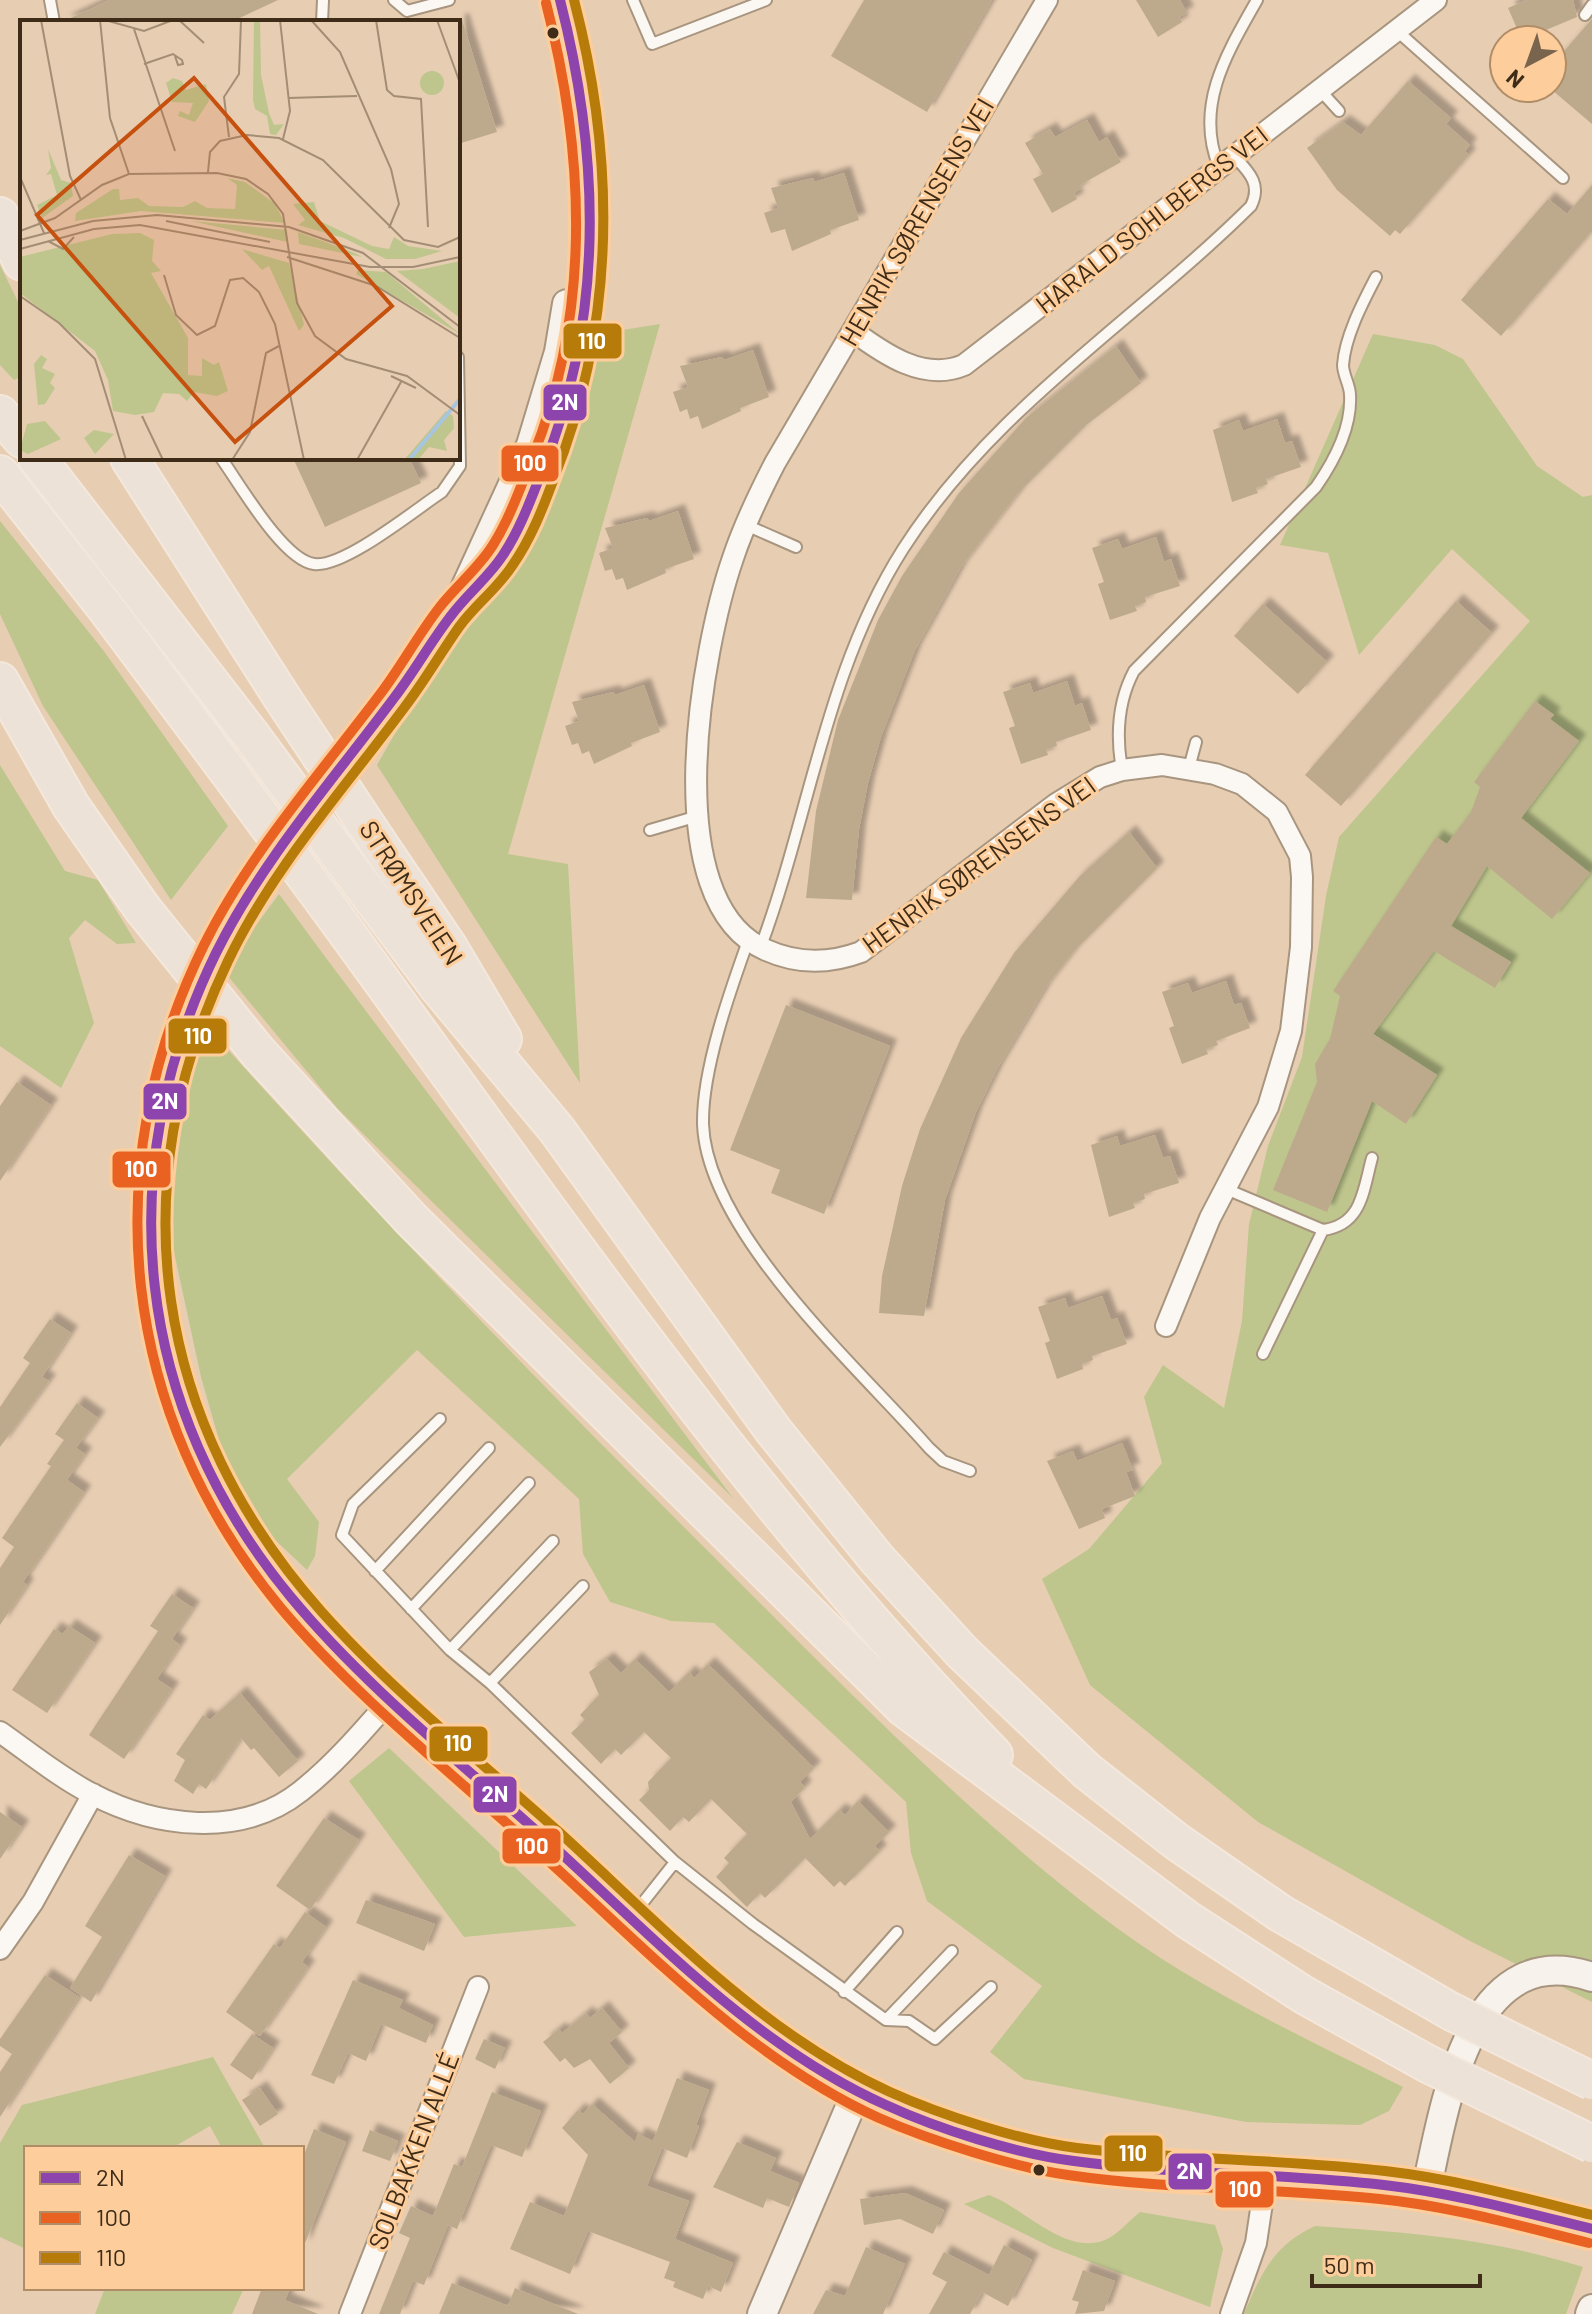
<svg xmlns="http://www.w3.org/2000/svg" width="1592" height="2314" font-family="Barlow,sans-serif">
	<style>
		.green { fill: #bec68d }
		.building { fill: #bdaa8c; filter: url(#shadow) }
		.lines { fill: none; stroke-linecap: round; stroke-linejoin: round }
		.lane-casing { stroke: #a8957f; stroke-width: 14 }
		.street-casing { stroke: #a8957f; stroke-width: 24 }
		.secondary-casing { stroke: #a8957f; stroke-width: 32 }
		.highway-casing { stroke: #f4e8dc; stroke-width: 40 }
		.lane { stroke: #fbf8f3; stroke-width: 10 }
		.street { stroke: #fbf8f3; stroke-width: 20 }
		.secondary { stroke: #f7f2eb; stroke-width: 28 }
		.highway { stroke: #ece2d8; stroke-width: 36 }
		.highway-bridge-casing { stroke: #f4e8dc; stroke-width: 40; stroke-linecap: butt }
		.highway-bridge { stroke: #ece2d8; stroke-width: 36 }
		.bus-1-casing { stroke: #fdce9c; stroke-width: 16 }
		.bus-2-casing { stroke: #fdce9c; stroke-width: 16 }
		.bus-3-casing { stroke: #fdce9c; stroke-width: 16 }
		.bus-1 { stroke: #8e44ad; stroke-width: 10 }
		.bus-2 { stroke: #e96222; stroke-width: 10 }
		.bus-3 { stroke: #b67b08; stroke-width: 10 }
		.bus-dot { fill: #3e2c18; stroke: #fdce9c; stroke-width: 3 }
		.labels { text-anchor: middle; stroke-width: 6; stroke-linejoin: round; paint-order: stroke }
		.street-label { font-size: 26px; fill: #3e2c18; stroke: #fdce9c }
		.inset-river { fill: none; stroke: #a8c5e0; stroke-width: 4 }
		.inset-road { fill: none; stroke: #a38d74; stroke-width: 2 }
		.view { fill: #c6500e; fill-opacity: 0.15; stroke: #c6500e; stroke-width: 4 }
		.inset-edge { fill: none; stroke: #3e2c18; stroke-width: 4 }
		.line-badge { stroke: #fdce9c; stroke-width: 3 }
		.badge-label { font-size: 22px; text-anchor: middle; font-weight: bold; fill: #fff }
	</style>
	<defs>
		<filter id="shadow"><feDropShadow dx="7" dy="-7" stdDeviation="2" flood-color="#0004"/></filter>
	</defs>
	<rect width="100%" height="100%" fill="#e7cdb2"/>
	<path class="green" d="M0 265 22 310V376L14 380 0 365Z
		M660 324 508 854 568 864 580 1083 377 765 578 413 604 333Z
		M1373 334 1435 345 1463 359 1537 466 1583 497 1592 495V2002L1468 1940 1258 1822 1090 1685 1042 1579 1089 1549 1162 1463 1144 1397 1163 1365 1224 1408 1242 1321 1249 1224 1268 1146 1302 1057 1326 896 1339 837 1530 621 1452 549 1359 655 1328 553 1280 545Z
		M0 521 103 650 228 826 171 900 43 706 0 614Z
		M0 765 65 871 98 880 136 943 117 944 85 920 69 938 94 1023 61 1088 0 1046Z
		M279 894 323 954 733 1498 338 1109 223 970Z
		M197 1015C364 1203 538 1382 716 1559 838 1681 961 1808 1098 1914 1191 1986 1299 2035 1403 2087L1389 2111 1360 2125 1246 2122 1024 2079 990 2052 1042 1986 927 1901 911 1853 906 1802 714 1623 671 1621 610 1602 583 1554 579 1499 417 1350 287 1479 319 1522 315 1556 307 1570 273 1538 223 1454 201 1377 160 1187Z
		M389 1748 577 1926 464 1937 349 1781Z
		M213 2057 265 2148H222L210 2126 172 2148H26V2249L0 2237V2143L22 2105Z
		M989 2195C1023 2207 1065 2256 1105 2240 1117 2235 1130 2220 1140 2212L1215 2225 1223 2249 1210 2307 1053 2248 964 2204Z
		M1315 2226C1411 2233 1490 2238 1583 2267L1566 2314H1244C1261 2273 1274 2245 1315 2226Z
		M105 2288H244L232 2314H95Z"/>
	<path class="building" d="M109 0H278L231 22H62Z
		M864 0H992L927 112 831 56Z
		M1136 0H1180L1187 13 1179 17 1182 22 1158 37Z
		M1526 0H1573L1577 17 1522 40 1508 8Z
		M1592 19V124L1552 90V65Z
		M462 20 497 132 458 144V21Z
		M1408 81 1451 118 1446 124 1470 145 1465 151 1469 155 1400 234 1395 230 1390 236 1337 190 1307 148 1343 122 1361 135Z
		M1087 120 1099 142 1107 137 1121 162 1080 185 1082 188 1074 193 1077 199 1052 213 1033 179 1043 174 1025 143 1050 129 1055 137Z
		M844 173 859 220 830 230 831 234 792 251 785 229 771 233 764 213 778 208 771 188 813 178 814 182Z
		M1592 185V231L1501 336 1461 300 1548 199 1567 214Z
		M1116 346 1141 383 1085 426 1019 492 961 567 915 650 881 737 868 783 859 829 852 900 806 898 816 811 838 720 878 620 902 576 959 493 1026 418Z
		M753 350 769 397 740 408 741 411 702 429 698 416 690 419 687 409 680 412 673 392 688 387 680 366 722 357 724 360Z
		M1277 419 1285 443 1292 441 1301 467 1266 479 1268 484 1256 488 1258 493 1232 502 1213 430 1239 420 1243 431Z
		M293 458H409L421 483 325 527Z
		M678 511 694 559 665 569 666 573 627 590 623 578 616 580 612 569 605 571 599 553 613 548 605 528 647 518 649 521Z
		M1156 537 1164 562 1171 559 1180 586 1145 597 1146 602 1135 606 1137 611 1110 620 1098 584 1104 582 1092 548 1118 539 1122 549Z
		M1456 601 1492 633 1341 806 1305 775Z
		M1263 604 1327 662 1298 694 1234 636Z
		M1067 681 1075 706 1082 703 1091 730 1056 742 1057 746 1046 749 1048 755 1021 764 1009 728 1015 726 1003 692 1030 683 1033 693Z
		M644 685 660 732 631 743 632 746 594 764 589 751 582 754 578 743 572 745 565 726 579 721 572 702 613 692 615 695Z
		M1535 701 1554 715 1550 719 1579 741 1521 818 1590 873 1552 919 1487 866 1451 926 1511 962 1495 988 1434 951 1373 1034 1437 1075 1406 1124 1372 1101 1327 1212 1273 1190 1317 1082 1315 1064 1330 1039 1340 996 1333 991 1436 837 1447 844 1471 812 1480 787 1474 782Z
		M1129 832 1157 868 1074 951 1045 988 997 1069 976 1112 945 1200 924 1316 879 1313 882 1276 902 1186 920 1129 961 1038 1014 953 1080 876Z
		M1226 981 1234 1005 1241 1003 1250 1028 1216 1041 1218 1045 1206 1049 1208 1054 1182 1064 1169 1028 1174 1026 1162 992 1188 983 1192 993Z
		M786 1005 890 1046 824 1214 771 1193 780 1170 730 1150Z
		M17 1082 51 1105 0 1181V1106Z
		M1155 1135 1163 1158 1170 1156 1179 1183 1144 1194 1145 1199 1133 1203 1135 1208 1109 1217 1091 1145 1117 1136 1120 1146Z
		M1102 1296 1111 1320 1117 1318 1127 1344 1092 1356 1093 1360 1082 1364 1083 1369 1057 1379 1045 1343 1050 1341 1038 1307 1065 1298 1068 1308Z
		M50 1319 71 1333 42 1377 49 1381 0 1447V1407L30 1363 23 1358Z
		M77 1403 98 1418 76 1448 85 1454 67 1480 84 1492 23 1582 27 1585 0 1625V1568L14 1547 2 1538 51 1466 47 1464 64 1440 55 1434Z
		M1122 1443 1133 1470 1126 1472 1135 1496 1102 1509 1105 1518 1079 1529 1047 1461 1073 1451 1077 1461Z
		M172 1594 193 1608 172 1639 180 1645 157 1679 172 1689 124 1759 89 1735 158 1631 150 1626Z
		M69 1626 95 1643 47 1713 12 1690 54 1629 63 1634Z
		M607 1659 621 1673 635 1659 669 1692 689 1672 694 1678 708 1664 814 1768 800 1782 805 1787 791 1802 810 1839 839 1810 845 1815 858 1801 889 1832 875 1846 880 1851 845 1886 840 1881 834 1887 805 1858 765 1898 760 1893 747 1907 716 1877 729 1863 724 1858 747 1834 711 1799 689 1822 683 1817 670 1831 639 1800 649 1790 648 1782 671 1758 644 1732 621 1755 615 1749 601 1764 571 1733 585 1720 580 1715 599 1695 589 1672Z
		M240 1693 298 1761 279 1777 254 1748 251 1750 241 1738 206 1789 199 1784 193 1794 174 1781 185 1760 176 1754 203 1715 210 1720Z
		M0 1812 22 1827 0 1859Z
		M324 1818 359 1840 310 1910 276 1886Z
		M129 1855 165 1876 91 2002 70 1988 102 1937 85 1926Z
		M366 1900 435 1924 424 1951 356 1923Z
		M305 1912 326 1927 302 1962 308 1967 260 2036 226 2012 274 1944 280 1948Z
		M45 1975 79 1997 0 2117V2072L12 2054 0 2046V2039Z
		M353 1980 403 2000 399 2008 433 2025 426 2043 381 2024 366 2061 348 2053 334 2084 311 2075Z
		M602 2008 622 2032 609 2043 629 2068 610 2084 590 2059 574 2068 565 2058 560 2062 543 2042 559 2029 562 2033 586 2013 590 2018Z
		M252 2034 273 2048 252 2080 230 2065Z
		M484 2039 505 2048 495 2069 475 2059Z
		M677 2078 709 2090 696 2125 699 2126 687 2158 662 2148 647 2186 689 2201 675 2239 733 2263 721 2292 708 2286 703 2299 673 2287 675 2282 664 2278 670 2262 588 2231 570 2274 510 2249 530 2202 564 2216 588 2155 562 2128 578 2110 583 2114 592 2104 635 2142 638 2134 653 2141Z
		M260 2088 278 2114 260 2126 242 2100Z
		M492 2092 541 2111 522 2157 491 2145 457 2229 448 2225 424 2285 413 2281 400 2314H379L410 2238 399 2233 411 2206 433 2216 454 2164 462 2167Z
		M314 2129 346 2142 303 2248 302 2160Z
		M370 2130 398 2141 390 2161 362 2151Z
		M737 2142 776 2158 770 2171 799 2183 789 2207 767 2198 763 2208 713 2187Z
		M905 2193 944 2210 933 2234 900 2219 864 2225 860 2199Z
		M1004 2245 1032 2260 1008 2306 982 2292 970 2314H929L947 2282 932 2274 944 2252 989 2275Z
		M866 2247 905 2264 883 2314H813L826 2290 845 2296Z
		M1083 2270 1115 2281 1104 2311 1075 2314 1079 2302 1072 2300Z
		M452 2283 508 2306 515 2288 578 2314H439Z
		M262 2288H290L285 2300 318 2314H252Z"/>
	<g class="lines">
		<g class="lane-casing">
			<path id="lane" d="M50 0 54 22
				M394 0 407 11 449 0
				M633 0 652 44 766 0
				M1585 15 1592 5
				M322 22 323 0
				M1396 30 1563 178
				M1319 89 1339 111
				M1219 167C1194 106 1227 53 1257 0
				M221 458C239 483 283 560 314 564 344 568 416 509 442 492L460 466 458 357
				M746 525 796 547
				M1189 768 1196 742
				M1122 770C1116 736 1118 701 1134 671L1316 487C1334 461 1352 428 1350 395 1350 385 1343 375 1343 365 1345 336 1363 302 1376 277
				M650 830 698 816
				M748 941C730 991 702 1070 703 1124 707 1233 859 1368 929 1448L943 1461 970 1471
				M761 946C810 814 826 670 903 549 993 408 1135 321 1251 206 1262 184 1249 172 1234 156
				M1226 1189 1323 1230 1263 1354
				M1323 1230C1362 1225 1363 1191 1372 1158
				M440 1419 353 1504 342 1535 450 1650 490 1683 675 1862 753 1924 886 2020 909 2021 935 2039 991 1987
				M375 1571 489 1448
				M411 1609 529 1483
				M450 1650 553 1541
				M490 1683 583 1586
				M633 1915 675 1862
				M844 1992 897 1932
				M886 2020 952 1951"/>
		</g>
		<g class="street-casing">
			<path id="street" d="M1047 0 775 463C759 494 744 525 733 558 702 648 655 902 766 950 797 964 829 964 861 952L1056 804 1100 777 1122 770 1162 765 1215 774 1242 784 1277 812 1300 856 1302 877 1301 947 1291 1031 1268 1107 1210 1218 1166 1326
				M853 331C884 354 924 382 964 365L1436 0
				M0 1732C30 1753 59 1777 92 1794 155 1827 241 1839 301 1791 334 1765 363 1731 391 1699
				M0 1949 33 1902 93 1794
				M350 2314 478 1987
				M1231 2314 1256 2243 1266 2176"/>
		</g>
		<g class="secondary-casing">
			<path id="secondary" d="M560 0C608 160 604 339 534 492 524 517 512 544 496 565 485 580 470 591 458 606 435 634 418 667 396 696 348 759 298 821 254 887 150 1043 116 1255 189 1431 223 1514 275 1585 337 1649L709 1988 793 2053 885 2105 1007 2147 1069 2161 1386 2185 1466 2198 1592 2229
				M464 591 531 445 559 352 567 304
				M1426 2191C1444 2110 1468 1935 1592 1977
				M762 2314 857 2091
				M1590 2314 1592 2309"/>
		</g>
		<g class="highway-casing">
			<path id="highway" d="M0 216 22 262
				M0 414 22 439
				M37 458 251 735
				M129 458 281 696
				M0 474 105 607 227 770
				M0 681 71 806 142 908
				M377 841 448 946 503 1039
				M352 872 438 987 557 1130 773 1430 877 1559 962 1652 1087 1771 1176 1841 1280 1913 1452 2012
				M328 907C540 1197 744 1496 994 1755
				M258 1052 411 1219 904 1708 1188 1920 1304 1995 1428 2064"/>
		</g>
		<use href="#lane" class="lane"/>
		<use href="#street" class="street"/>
		<use href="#secondary" class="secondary"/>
		<use href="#highway" class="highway"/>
		<g class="highway-bridge-casing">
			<path id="highway-bridge" d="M281 696 377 841
				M251 735 352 872
				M227 770 328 907
				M142 908 258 1052
				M1452 2012 1592 2081
				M1428 2064 1592 2144"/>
		</g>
		<use href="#highway-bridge" class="highway-bridge"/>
		<g class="bus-1-casing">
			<path id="bus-1" d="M560 0C600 156 605 314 544 466 532 496 521 528 503 555 488 578 466 595 450 617 430 643 414 672 394 698 333 780 262 860 216 953 109 1172 135 1408 290 1596 365 1687 464 1765 551 1844 654 1938 756 2047 886 2105 938 2129 1017 2154 1074 2161 1176 2175 1281 2173 1384 2185 1454 2193 1523 2212 1592 2229"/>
		</g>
		<g class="bus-2-casing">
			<path id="bus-2" d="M546 3C585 154 592 309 533 456 521 486 510 518 493 545 478 569 456 586 439 608 419 634 403 663 384 689 322 772 250 852 204 945 94 1169 121 1414 280 1607 356 1698 456 1776 543 1856 647 1950 749 2059 879 2118 929 2140 1013 2167 1068 2175 1170 2190 1276 2188 1380 2199 1450 2206 1520 2226 1589 2243"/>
		</g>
		<g class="bus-3-casing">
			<path id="bus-3" d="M574 0C616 161 616 322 554 478 543 508 531 539 512 566 497 589 475 605 459 627 440 654 424 682 404 708 343 790 272 869 228 961 119 1188 154 1423 321 1611 392 1691 479 1760 559 1832 661 1925 762 2034 890 2092 941 2115 1021 2141 1077 2148 1179 2160 1283 2159 1385 2171 1455 2179 1524 2198 1592 2215"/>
		</g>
		<use href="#bus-1" class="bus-1"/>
		<use href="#bus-2" class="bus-2"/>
		<use href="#bus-3" class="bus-3"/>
	</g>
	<g class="bus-dot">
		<circle cx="553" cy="33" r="7"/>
		<circle cx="1039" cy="2170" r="7"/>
	</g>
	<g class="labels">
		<g class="street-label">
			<text transform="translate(1152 220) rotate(-38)" y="9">HARALD SOHLBERGS VEI</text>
			<text transform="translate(917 222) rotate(-60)" y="9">HENRIK SØRENSENS VEI</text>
			<text transform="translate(979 865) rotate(-36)" y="9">HENRIK SØRENSENS VEI</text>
			<text transform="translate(411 893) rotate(57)" y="9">STRØMSVEIEN</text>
			<text transform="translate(414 2151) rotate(-69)" y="9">SOLBAKKEN ALLÉ</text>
		</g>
	</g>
	<g transform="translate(20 20)">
		<rect width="440" height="440" fill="#e7cdb2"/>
		<path d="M234 0H240L241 55 249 93 254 105 264 104 256 115 250 114 247 96 235 89 233 80ZM400 63a12 12 0 1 1 24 0a12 12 0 1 1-24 0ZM153 58 162 61 166 70 186 64 189 81 175 102 158 96 160 91 169 95 173 83 152 82 146 63ZM28 129 41 160 51 163 53 176 22 198 17 185 37 175 31 154 26 155 31 148ZM207 158 225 162 254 183 265 203 121 191 55 201 56 193 93 169H99L100 180 118 178 129 186 163 187 175 181 187 188 215 189 217 165ZM294 182 300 201 352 226 369 229 374 217 388 226 422 231 395 239H366L324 218 278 205 285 200 273 184ZM171 201 267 210 268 222 258 220ZM278 212 335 233 342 237 279 224ZM120 213 134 220 132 241 141 251 131 253 168 318V355L182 356V338L194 345 199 342 208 371 197 376 174 372 167 381 159 374 143 373 134 392 115 395 93 391 88 360 75 331 0 273V237L92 214ZM222 229 269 243 284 305 279 311 249 246 242 250ZM440 241V298L377 251 403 249ZM338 250 366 252 440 314 336 254ZM21 335 27 339 22 348 35 354 30 363 35 368 25 384 18 385 14 344ZM426 391 433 396 434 408 424 420 427 431 409 427 398 440H384ZM25 401 41 419 8 434 0 430 7 404ZM74 410 94 414 75 434 64 418Z" fill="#bec68d"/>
		<path class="inset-river" d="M389 440 440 379"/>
		<path class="inset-road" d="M21 0 50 156 61 180M80 0 90 98 109 154M85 0 124 11 153 0M159 0 184 23M260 0 270 91 263 119M291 0 320 32 371 149 379 184 369 208M356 0 367 70 374 76 401 79 408 207M417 0 440 63M114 9 155 131M124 44 153 34 162 40 163 44 158 45 155 36M268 78 337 76M209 117 204 77 219 54 221 0M188 152 190 132 200 121 227 115 259 118 303 140 384 220 418 227 440 217M0 157 24 213M146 201 250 222M0 211 35 198 82 165 109 154 197 153 226 159 248 174 263 194 277 283 295 316 326 339 387 356 440 395M0 220 73 201 137 195 269 207 343 233 440 307M28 221 43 229 54 217M0 229 74 209 120 205 350 247H393L440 237M267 237 356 266 440 318M144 255 156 295 177 315 195 306 210 260 223 258 239 272 255 304 284 440M0 276 39 303 75 339 106 440M371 356 396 368M122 396 143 440M212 440 230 412 246 333 259 326M337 440 381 362"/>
		<path class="view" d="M174 58 372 286 215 422 17 195Z"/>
		<rect width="440" height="440" class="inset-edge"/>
	</g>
	<g class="line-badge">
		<rect x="562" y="322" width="61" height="38" rx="8" fill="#b67b08"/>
		<rect x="542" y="383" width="46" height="39" rx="8" fill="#8e44ad"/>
		<rect x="500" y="444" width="60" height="39" rx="8" fill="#e96222"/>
		<rect x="167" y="1017" width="61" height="38" rx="8" fill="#b67b08"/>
		<rect x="142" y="1082" width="46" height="39" rx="8" fill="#8e44ad"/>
		<rect x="111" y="1150" width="61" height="39" rx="8" fill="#e96222"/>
		<rect x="428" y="1725" width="61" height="38" rx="8" fill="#b67b08"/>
		<rect x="472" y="1775" width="46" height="39" rx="8" fill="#8e44ad"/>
		<rect x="501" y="1827" width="61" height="38" rx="8" fill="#e96222"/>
		<rect x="1103" y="2134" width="61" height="39" rx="8" fill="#b67b08"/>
		<rect x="1167" y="2152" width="46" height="39" rx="8" fill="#8e44ad"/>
		<rect x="1214" y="2170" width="61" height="39" rx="8" fill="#e96222"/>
	</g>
	<g class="badge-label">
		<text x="592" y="349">110</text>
		<text x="565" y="410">2N</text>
		<text x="530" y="471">100</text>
		<text x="198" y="1044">110</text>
		<text x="165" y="1109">2N</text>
		<text x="141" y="1177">100</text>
		<text x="458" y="1751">110</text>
		<text x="495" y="1802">2N</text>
		<text x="532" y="1854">100</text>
		<text x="1133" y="2161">110</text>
		<text x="1190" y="2179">2N</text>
		<text x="1245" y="2197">100</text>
	</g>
	<rect x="24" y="2146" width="280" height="144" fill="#fdce9c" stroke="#b18d67" stroke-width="2"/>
	<rect x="40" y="2172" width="40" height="12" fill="#8e44ad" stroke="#b18d67" stroke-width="2"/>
	<text x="96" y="2186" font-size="24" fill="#3e2c18">2N</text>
	<rect x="40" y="2212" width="40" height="12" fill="#e96222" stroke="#b18d67" stroke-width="2"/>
	<text x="96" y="2226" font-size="24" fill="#3e2c18">100</text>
	<rect x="40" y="2252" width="40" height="12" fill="#b67b08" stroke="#b18d67" stroke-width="2"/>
	<text x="96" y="2266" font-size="24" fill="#3e2c18">110</text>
	<g transform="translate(1528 64) rotate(221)"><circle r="38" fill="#fdce9c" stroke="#b18d67" stroke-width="2"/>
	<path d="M0-6L14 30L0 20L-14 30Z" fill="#79644e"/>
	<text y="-12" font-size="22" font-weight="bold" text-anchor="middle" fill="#3e2c18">N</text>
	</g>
	<path d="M1312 2274v12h168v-12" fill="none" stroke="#3e2c18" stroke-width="4"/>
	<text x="1324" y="2274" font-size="24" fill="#3e2c18" stroke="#fdce9c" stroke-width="6" paint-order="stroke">50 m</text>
</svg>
